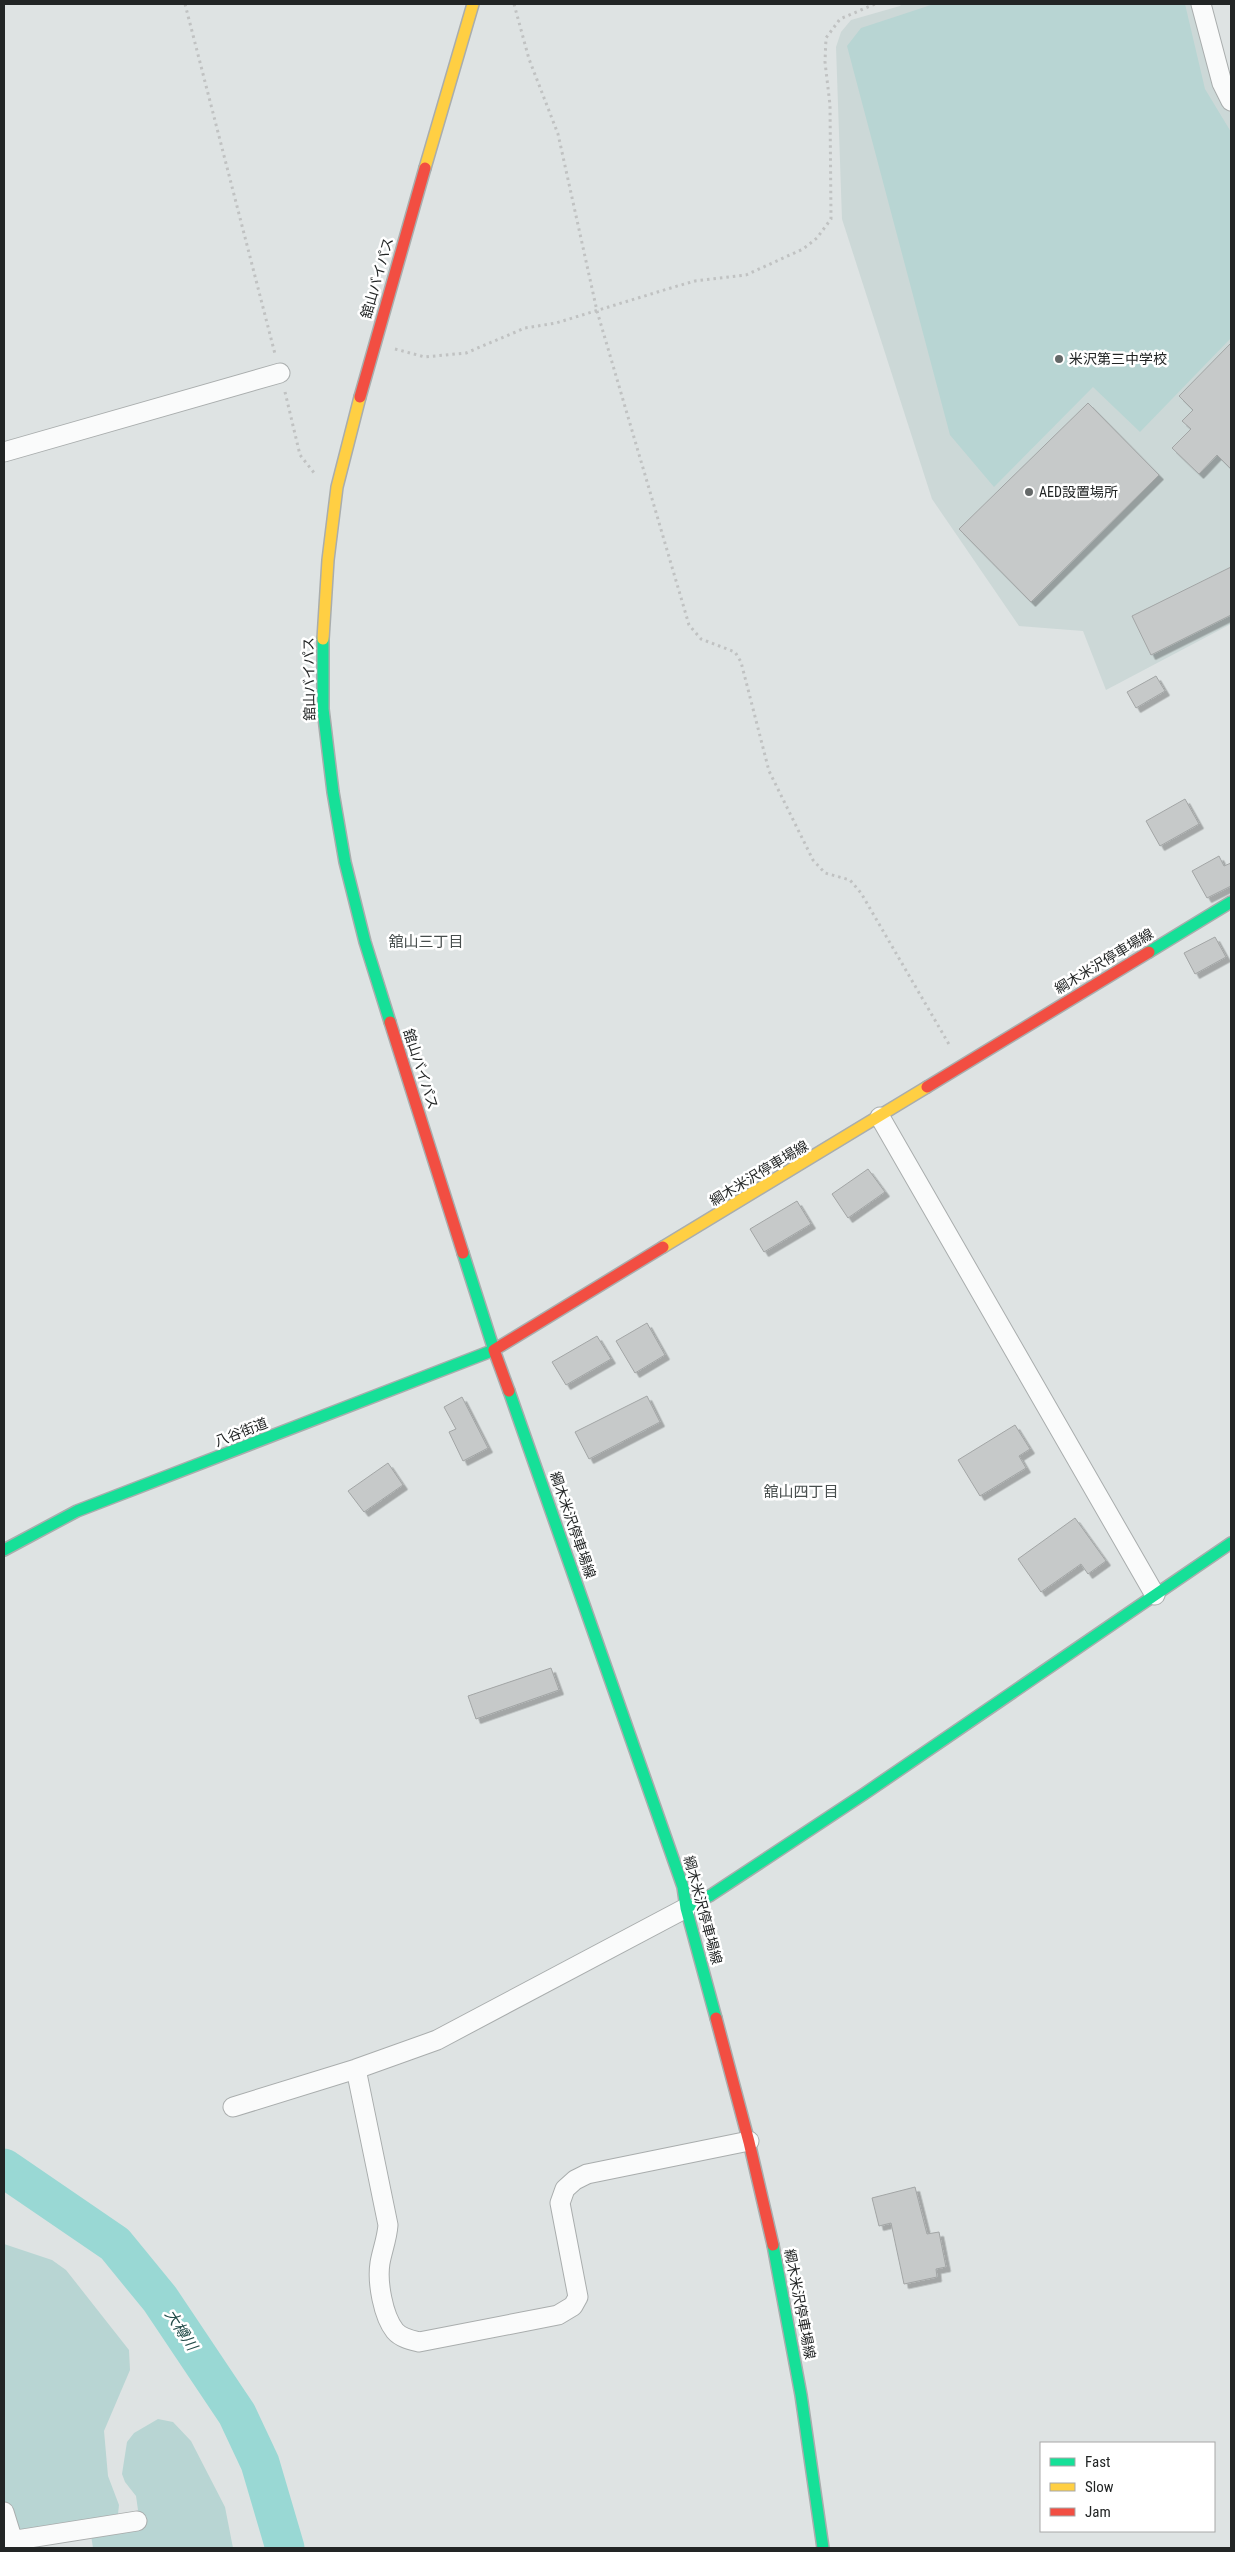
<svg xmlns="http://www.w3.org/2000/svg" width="1235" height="2552" font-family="'Roboto Condensed','Noto Sans JP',sans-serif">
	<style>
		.built { fill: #ccd8d7 }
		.green { fill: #b8d5d3 }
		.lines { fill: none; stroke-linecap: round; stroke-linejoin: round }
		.river { stroke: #99d8d4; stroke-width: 39 }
		.building { fill: #c6c9c9; stroke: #a2a5a5; filter: url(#shadow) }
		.street-casing { stroke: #a9adad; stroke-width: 21 }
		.fast-casing { stroke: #a9adad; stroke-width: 14 }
		.slow-casing { stroke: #a9adad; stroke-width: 14 }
		.jam-casing { stroke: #a9adad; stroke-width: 14 }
		.path { stroke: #c0c2c2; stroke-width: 3; stroke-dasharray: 2.5 4; stroke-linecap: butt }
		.street { stroke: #fafbfb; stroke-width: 19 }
		.fast { stroke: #16e098; stroke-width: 11 }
		.slow { stroke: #ffcf43; stroke-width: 11 }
		.jam { stroke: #f24e42; stroke-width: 11 }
		.poi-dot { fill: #646868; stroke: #fff; stroke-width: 2 }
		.labels { text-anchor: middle; stroke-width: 5; stroke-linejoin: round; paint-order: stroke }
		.street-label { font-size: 14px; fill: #222525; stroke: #fff }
		.poi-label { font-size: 14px; fill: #222525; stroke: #fff; text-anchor: start }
		.neighbourhood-label { font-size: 15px; fill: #474e4d; stroke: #fff }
		.water-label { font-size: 15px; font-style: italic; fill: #234c49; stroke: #fff }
	</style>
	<defs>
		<filter id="shadow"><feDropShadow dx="4.5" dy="4.5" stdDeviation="0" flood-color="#0004"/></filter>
	</defs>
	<rect width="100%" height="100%" fill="#dee3e3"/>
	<path class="built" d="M902 4H1198L1231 108V624L1106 690 1083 631 1019 626 932 499 842 219 836 47 841 32 851 20 900 6Z"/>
	<path class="green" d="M934 4H1185L1205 89 1231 132V338L1140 432 1093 387 994 487 950 435 847 46 861 28Z
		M4 2244 52 2260 66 2270 129 2350 130 2370 104 2431 108 2476 119 2505 118 2514 4 2534Z
		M158 2419 173 2422 191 2441 225 2507 233 2548H93L91 2535 133 2526 138 2510 136 2496 125 2482 122 2474 127 2442 134 2433Z"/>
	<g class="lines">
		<path class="river" d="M4 2168 115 2244 160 2299 237 2414 260 2463 285 2548"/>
	</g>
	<path class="building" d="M1231 343V469L1217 455 1199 474 1172 448 1191 429 1182 421 1193 410 1179 396Z
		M1088 403 1159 475 1031 602 959 529Z
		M1231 567V615L1151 655 1132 616Z
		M1156 676 1165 691 1136 708 1127 692Z
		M1185 799 1199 824 1160 846 1146 821Z
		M1219 856 1224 866 1231 863V886L1207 898 1192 871Z
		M1215 937 1226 957 1195 974 1184 953Z
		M868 1169 885 1192 848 1218 832 1194Z
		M797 1201 811 1224 764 1252 750 1229Z
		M647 1323 665 1355 635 1373 616 1341Z
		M597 1336 611 1359 566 1385 552 1362Z
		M647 1396 660 1422 589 1459 575 1432Z
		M462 1397 488 1448 463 1461 449 1432 456 1429 444 1407Z
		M1015 1425 1030 1449 1019 1456 1026 1468 980 1496 958 1460Z
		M388 1463 403 1485 364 1512 348 1491Z
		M1075 1518 1106 1561 1088 1574 1081 1564 1041 1592 1018 1559Z
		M551 1668 559 1690 476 1719 468 1696Z
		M915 2187 927 2234 939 2232 946 2267 936 2269 937 2277 904 2284 891 2223 879 2226 872 2198Z"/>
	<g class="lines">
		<g class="street-casing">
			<path id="street" d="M1201 4 1222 83 1231 101
				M4 452 280 373
				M880 1117 1155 1595
				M356 2069 388 2225C387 2239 382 2251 380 2263 377 2282 383 2316 395 2331 401 2338 411 2340 419 2342L558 2315 573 2306 578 2297 560 2203 565 2189 575 2180 587 2174 749 2141
				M233 2107 356 2069 437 2040 686 1908
				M4 2512 13 2541
				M4 2542 137 2521"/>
		</g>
		<g class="fast-casing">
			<path id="fast" d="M323 639V709L333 792 345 862 365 942 390 1022
				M1149 952 1231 902
				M509 1391 683 1887 686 1908 716 2018
				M4 1550 77 1511 494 1350 463 1253
				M686 1908 711 1895 864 1794 1231 1543
				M773 2245 801 2395 823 2548"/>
		</g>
		<g class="slow-casing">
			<path id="slow" d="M425 168 473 4
				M323 639 328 560 337 487 360 397
				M663 1247 927 1087"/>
		</g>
		<g class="jam-casing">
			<path id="jam" d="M360 397 425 168
				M390 1022 463 1253
				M927 1087 1149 952
				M509 1391 494 1350 663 1247
				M716 2018 749 2142 773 2245"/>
		</g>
		<path class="path" d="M185 4 275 354
			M514 4 529 59 558 134 597 311 689 625 701 639 735 652 741 662 769 771 813 860 825 873 850 880 861 893 950 1046
			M395 349 425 357 466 353 525 328 556 323 674 287 695 281 746 275 803 249 817 238 831 219 830 105 825 62 826 38 840 19 875 4
			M285 392 300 455 315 474"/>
		<use href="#street" class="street"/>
		<use href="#fast" class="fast"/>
		<use href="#slow" class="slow"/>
		<use href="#jam" class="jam"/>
	</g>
	<g class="poi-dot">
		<circle cx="1059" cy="359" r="5"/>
		<circle cx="1029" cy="492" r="5"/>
	</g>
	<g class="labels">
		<g class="street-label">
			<text transform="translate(377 278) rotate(-74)" y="5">舘山バイパス</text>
			<text transform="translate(309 679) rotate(-91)" y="5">舘山バイパス</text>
			<text transform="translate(1104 961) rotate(-31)" y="5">綱木米沢停車場線</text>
			<text transform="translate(421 1069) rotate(72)" y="5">舘山バイパス</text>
			<text transform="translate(759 1173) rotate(-31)" y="5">綱木米沢停車場線</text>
			<text transform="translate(241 1432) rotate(-21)" y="5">八谷街道</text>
			<text transform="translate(573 1525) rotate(71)" y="5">綱木米沢停車場線</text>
			<text transform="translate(703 1910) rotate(75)" y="5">綱木米沢停車場線</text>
			<text transform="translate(800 2304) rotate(79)" y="5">綱木米沢停車場線</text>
		</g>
		<g class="poi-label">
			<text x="1069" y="364">米沢第三中学校</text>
			<text x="1039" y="497">AED設置場所</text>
		</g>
		<g class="neighbourhood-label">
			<text x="426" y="947">舘山三丁目</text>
			<text x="801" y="1497">舘山四丁目</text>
		</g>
		<g class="water-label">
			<text transform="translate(181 2330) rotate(57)" y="5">大樽川</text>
		</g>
	</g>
	<rect width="1235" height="2552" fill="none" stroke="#222525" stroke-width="10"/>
	<rect x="1040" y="2442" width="175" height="90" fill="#ffffff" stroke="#a7a8a8"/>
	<rect x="1050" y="2458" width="25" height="8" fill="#16e098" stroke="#a7a8a8"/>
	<text x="1085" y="2467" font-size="15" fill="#222525">Fast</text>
	<rect x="1050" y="2483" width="25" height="8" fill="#ffcf43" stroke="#a7a8a8"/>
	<text x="1085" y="2492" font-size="15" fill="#222525">Slow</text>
	<rect x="1050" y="2508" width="25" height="8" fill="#f24e42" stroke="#a7a8a8"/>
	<text x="1085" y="2517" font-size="15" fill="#222525">Jam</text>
</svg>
